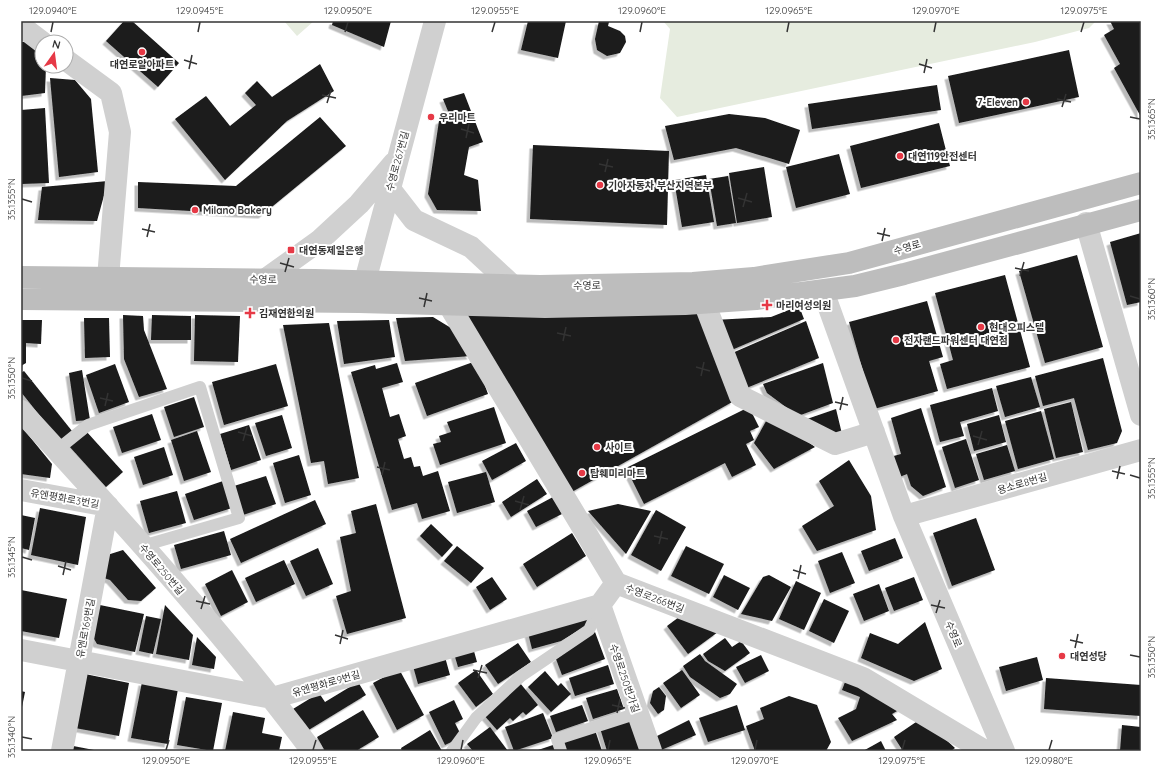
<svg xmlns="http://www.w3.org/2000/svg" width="1162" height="772" font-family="Quicksand,'Noto Sans KR',sans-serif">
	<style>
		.green { fill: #e6ecdf }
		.building { fill: #1a1a1a; filter: url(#shadow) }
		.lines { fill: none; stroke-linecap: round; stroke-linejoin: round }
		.lane { stroke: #d0d0d0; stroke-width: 12 }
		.street { stroke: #d0d0d0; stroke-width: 22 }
		.secondary { stroke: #bdbdbd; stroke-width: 22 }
		.ticks { fill: none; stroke: #333; stroke-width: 1.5 }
		.poi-dot { fill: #e63946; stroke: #fff; stroke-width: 1.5 }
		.labels { text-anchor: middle; stroke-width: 4; stroke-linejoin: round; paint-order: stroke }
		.poi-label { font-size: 10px; font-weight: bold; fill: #333; stroke: #fff; text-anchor: start }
		.street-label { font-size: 10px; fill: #333; stroke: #fff }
		.neatline { fill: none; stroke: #333; stroke-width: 1.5 }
		.ticks-label { font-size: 10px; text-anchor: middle; fill: #333 }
	</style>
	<defs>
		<filter id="shadow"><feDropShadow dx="-3.5" dy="3.5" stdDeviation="0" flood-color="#0004"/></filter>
	</defs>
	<rect width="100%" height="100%" fill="#fff"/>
	<path class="green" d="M284 21H314L297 36Z
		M663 21H1096L1089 28 1035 42 677 117 660 98 670 29Z"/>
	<path class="building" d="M124 21H132L179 63 158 87 106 41Z
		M333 21H391L384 47 332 25Z
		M528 21H566L558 58 521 50Z
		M599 21 609 22 608 26 620 31 625 36 626 42 620 53 607 56 597 50 595 39Z
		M1110 21H1141V117L1114 68 1120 64 1104 35 1114 29Z
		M21 42H26L42 52V66H46L45 93 21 96Z
		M1069 50 1079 97 959 123 948 76Z
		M320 64 334 91 287 121 225 180 175 119 206 96 230 126 256 105 245 93 257 81 272 97Z
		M50 78 75 80 91 99 98 172 59 177Z
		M937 85 941 110 812 129 808 104Z
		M464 93 483 142 469 147 464 175 478 180 481 211 437 210 428 194 439 121 450 116 443 99Z
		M45 108 49 183 21 184V110Z
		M729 114 765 118 800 130 789 164 736 148 674 160 665 126Z
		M320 117 346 146 262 215 138 208V182L236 186Z
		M939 123 950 166 861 188 850 146Z
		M533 145 669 151 667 225 530 219Z
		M839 154 850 194 796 208 786 167Z
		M764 167 772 217 737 223 729 173Z
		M706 175 714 222 682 227 674 180Z
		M728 176 736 223 717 226 709 179Z
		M108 181 97 221 38 220 42 187Z
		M1141 233V302L1127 305 1110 242Z
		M1077 255 1103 347 1045 363 1019 271Z
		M1005 275 1030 367 947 389 940 364 953 360 935 293Z
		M927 301 943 357 929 361 938 391 874 409 849 322Z
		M799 306 804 319 727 352 714 320 771 317Z
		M700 314 734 401 570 493 462 315Z
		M123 315 143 316 144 330 167 389 139 397 124 359Z
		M152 315 191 316V340H151Z
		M195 315 240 316 238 362 194 361Z
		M433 317 451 328 471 356 405 361 396 318Z
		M84 318H109L110 357 85 358Z
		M21 320H42L41 344 26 343V363L21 366Z
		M389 320 395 357 344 364 337 321Z
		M806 321 819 358 744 389 730 354Z
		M329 323 359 478 328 484 324 461 311 463 283 325Z
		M1103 358 1122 431 1117 443 1088 450 1074 398 1043 406 1035 376Z
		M476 361 488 394 427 416 415 383Z
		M397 363 403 382 382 388 390 417 399 414 406 436 398 439 404 459 411 457 414 467 420 466 423 476 438 471 450 511 422 519 417 503 392 510 351 372 375 365 376 369Z
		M823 363 833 403 798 416 767 393 763 384Z
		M115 364 129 402 99 413 86 375Z
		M276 364 288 406 224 425 212 382Z
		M82 370 90 420 76 421 69 373Z
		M24 371 72 431 60 441 21 392V373Z
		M1031 377 1040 407 1005 417 996 386Z
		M992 388 998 411 960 422 964 436 940 442 930 405Z
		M194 397 204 427 174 437 164 407Z
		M1071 402 1083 452 1056 458 1044 409Z
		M494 407 506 443 440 465 433 444 441 442 439 436 451 432 447 422Z
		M749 407 759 427 750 431 754 440 746 444 756 465 732 477 725 463 644 504 626 468Z
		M921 408 946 487 923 496 911 486 907 474 897 478 890 457 901 454 891 418Z
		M836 409 842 434 824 432 804 420Z
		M1041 411 1054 459 1018 469 1005 421Z
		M152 414 161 440 122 453 113 427Z
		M770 414 815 447 774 469 754 443Z
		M282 415 292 448 266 456 255 423Z
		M999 415 1006 442 974 451 967 424Z
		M249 425 261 460 231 470 220 434Z
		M21 426 52 464 50 478 21 474Z
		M86 431 123 472 106 487 69 446Z
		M197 431 211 472 184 481 171 440Z
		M966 439 979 480 955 488 942 447Z
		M516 443 526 461 492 480 482 461Z
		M1007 445 1015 471 984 480 976 454Z
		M164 447 173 475 143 485 134 457Z
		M299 455 311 495 285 503 273 463Z
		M849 460 871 496 876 530 817 551 802 526 834 506 819 481Z
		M486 472 495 502 457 513 448 482Z
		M266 476 276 504 243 515 234 486Z
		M537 479 547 494 511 517 502 502Z
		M223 481 232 508 194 520 185 494Z
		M177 491 186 523 149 533 140 501Z
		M553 497 562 514 536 527 527 511Z
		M315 500 326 524 241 563 230 539Z
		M376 504 406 618 347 634 336 596 351 591 340 537 356 533 351 511Z
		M618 504 651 511 626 554 588 511Z
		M40 508 86 517 78 565 31 555Z
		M656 510 686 527 661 571 631 555Z
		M21 515 35 518 29 550 21 548Z
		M976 518 995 570 952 586 933 533Z
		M431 524 453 545 442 557 420 536Z
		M224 531 231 555 181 569 174 545Z
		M572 533 586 556 537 587 523 564Z
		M895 538 903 558 869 571 861 551Z
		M457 546 484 568 471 583 444 561Z
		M686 546 724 564 709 594 671 576Z
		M318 548 333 584 306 596 290 561Z
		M123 550 156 588 141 601 128 600 110 580 101 577 104 556Z
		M842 552 855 583 830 593 818 561Z
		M284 560 295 584 256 602 245 578Z
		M232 570 248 602 221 616 205 584Z
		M724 575 750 588 738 610 713 597Z
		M769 575 791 587 772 621 741 614 763 577Z
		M492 577 507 599 490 610 476 587Z
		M914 577 923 600 894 611 885 588Z
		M796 581 821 593 804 630 779 619Z
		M879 584 889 611 864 621 853 594Z
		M21 590 67 599 59 638 21 631Z
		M824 599 849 611 834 643 809 631Z
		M95 604 144 614 135 652 97 644 89 630Z
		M165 605 193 635 189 660 156 654Z
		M146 616 161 619 153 654 139 651Z
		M588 617 589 624 561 641 532 649 528 633Z
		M679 617 718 632 688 654 667 626Z
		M925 622 942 669 914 681 861 658 870 633 898 644Z
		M595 632 605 659 562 675 556 659Z
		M197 637 216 657 214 669 192 665Z
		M725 638 732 647 741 641 750 653 725 671 708 661 703 654Z
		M518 643 531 662 498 684 485 665Z
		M472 644 477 662 458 667 453 650Z
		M700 654 705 661 737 684 730 694 720 698 690 677 683 666Z
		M761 655 769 671 745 683 736 667Z
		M445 657 450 675 418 684 413 666Z
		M1037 657 1043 680 1006 691 999 667Z
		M608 665 614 684 575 696 569 678Z
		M399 669 424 715 397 730 373 683Z
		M476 670 493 694 476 707 458 683Z
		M682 670 700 695 681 708 663 683Z
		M545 671 558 686 561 683 571 694 551 712 528 687Z
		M85 674 129 683 119 736 75 728Z
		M847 677 902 708 892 714 897 720 852 741 838 718 856 709 860 697 842 690Z
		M1046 678 1141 685V716L1044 709Z
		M142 682 178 689 168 744 131 738Z
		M358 682 366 695 307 731 293 709 319 693 325 702Z
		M520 683 538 705 526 715 523 712 513 721 510 718 497 730 483 714Z
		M659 687 666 696 664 710 658 714 650 703 653 691Z
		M617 689 624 709 593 719 586 698Z
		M21 691 25 692 22 707H21Z
		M789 696 817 705 831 742 826 751H755L746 726 764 719 760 708Z
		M186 697 222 703 213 751 177 745Z
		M454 700 463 719 455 723 462 737 445 745 429 712Z
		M582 705 588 721 556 732 550 716Z
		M737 705 745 730 708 742 699 718Z
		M363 710 379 737 356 751H325L317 737Z
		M233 712 265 718 262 733 282 737 279 751H225Z
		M543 713 553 738 514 751 505 727Z
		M922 718 955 748 951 751H903L894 737Z
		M630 719 640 750 607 751 600 728Z
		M689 720 696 735 659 751 653 738Z
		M1122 725 1141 727V751H1120Z
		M490 727 508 751H473L467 744Z
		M430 730 442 751H402L401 748Z
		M595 730 602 751H566L563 741Z
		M881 741 886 751H863Z
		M556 744 558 751H535Z
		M68 745 94 750V751H67Z"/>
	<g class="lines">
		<path class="lane" d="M57 450 88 425 200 387 239 518 142 546
			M452 751 476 718 521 676 589 630 600 606
			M561 751 557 739 638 713"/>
		<path class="street" d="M21 26 42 42
			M66 60 111 93 120 132 108 278
			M390 189 414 220 471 247 512 285
			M1086 223 1141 415
			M266 279 319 241 359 204 394 163
			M823 291 904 516 1004 751
			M360 300 435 21
			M704 302 740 396 835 444 874 432
			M449 305 616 583 863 678 985 751
			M21 411C122 521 223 632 312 751
			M21 490 108 506 62 751
			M904 516 1141 450
			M600 605 651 751
			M21 650 272 698 600 605 616 583"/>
		<path class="secondary" d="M21 277 315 280 540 286 693 283 754 278 849 263 1141 183
			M21 299 359 302 545 307 685 304 756 299 855 286 904 274 1141 210"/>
	</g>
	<path class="ticks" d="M51 32 53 22M198 32 200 22M345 32 348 22M492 32 495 22M640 32 642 22M787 32 789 22M934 32 936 22M1081 32 1084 22M184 60 197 64M919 64 932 68M189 69 192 55M924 73 927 59M322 95 336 98M1057 99 1071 102M327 103 331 90M1062 107 1066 94M1130 117 1140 119M461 129 474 133M466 138 469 124M599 164 613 167M605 172 608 159M738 198 752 202M22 199 32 202M743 207 747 193M142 229 155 232M877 233 890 236M147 237 150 224M882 241 885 228M280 263 294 267M1015 268 1029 271M285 272 289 258M1020 276 1024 262M1130 296 1140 299M419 298 432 301M424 307 427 293M557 333 571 336M563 341 566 327M696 367 710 371M701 376 704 362M22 378 32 381M100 398 113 401M835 402 848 405M105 406 108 393M840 410 843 397M238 432 252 436M973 436 987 440M243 441 247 427M978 445 982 431M377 467 390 470M1112 471 1125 474M382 475 385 462M1130 475 1140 478M1117 479 1120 466M515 501 529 505M520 510 524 496M654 536 668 539M659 544 662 531M22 557 32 560M58 566 71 570M793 570 806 574M63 575 66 561M798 579 801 565M196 601 210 604M931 605 945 608M201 609 205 596M936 613 940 600M335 635 348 639M1070 640 1083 643M340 644 343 630M1075 648 1078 634M1130 655 1140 657M473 670 487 673M478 678 482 665M612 705 625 708M617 713 620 699M22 737 32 739M166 750 169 740M313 750 316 740M461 750 463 740M608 750 610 740M755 750 757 740M902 750 905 740M1049 750 1052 740"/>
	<g class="poi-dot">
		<circle cx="142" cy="52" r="4"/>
		<circle cx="1026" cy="102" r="4"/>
		<circle cx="431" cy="117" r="4"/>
		<circle cx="900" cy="156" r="4"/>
		<circle cx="600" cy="185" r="4"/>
		<circle cx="195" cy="210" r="4"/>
		<rect x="287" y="246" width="8" height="8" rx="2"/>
		<path d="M765 299h4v4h4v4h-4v4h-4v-4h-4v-4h4z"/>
		<path d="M248 307h4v4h4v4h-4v4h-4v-4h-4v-4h4z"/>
		<circle cx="981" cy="327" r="4"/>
		<circle cx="896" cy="340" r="4"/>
		<circle cx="597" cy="447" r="4"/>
		<circle cx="582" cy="473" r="4"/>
		<circle cx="1062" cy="656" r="4"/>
	</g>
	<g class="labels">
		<g class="poi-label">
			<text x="142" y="68" text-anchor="middle">대연로얄아파트</text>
			<text x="1018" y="106" text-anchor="end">7-Eleven</text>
			<text x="439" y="121">우리마트</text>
			<text x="908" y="160">대연119안전센터</text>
			<text x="608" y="189">기아자동차 부산지역본부</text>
			<text x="203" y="214">Milano Bakery</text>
			<text x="299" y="254">대연동제일은행</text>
			<text x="776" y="309">마리여성의원</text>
			<text x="259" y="317">김재연한의원</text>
			<text x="989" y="331">현대오피스텔</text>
			<text x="904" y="344">전자랜드파워센터 대연점</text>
			<text x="605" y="451">사이트</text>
			<text x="590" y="477">탑훼미리마트</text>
			<text x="1070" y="660">대연성당</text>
		</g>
		<g class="street-label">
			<text transform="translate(397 161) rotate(-75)" y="4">수영로267번길</text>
			<text transform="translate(907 247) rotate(-16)" y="4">수영로</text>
			<text transform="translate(263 279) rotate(1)" y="4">수영로</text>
			<text transform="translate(587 285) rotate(-1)" y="4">수영로</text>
			<text transform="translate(1022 483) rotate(-16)" y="4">용소로8번길</text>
			<text transform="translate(65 498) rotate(10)" y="4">유엔평화로3번길</text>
			<text transform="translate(162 569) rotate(50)" y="4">수영로250번길</text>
			<text transform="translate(655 598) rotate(21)" y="4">수영로266번길</text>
			<text transform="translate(85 628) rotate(-79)" y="4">유엔로169번길</text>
			<text transform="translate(954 634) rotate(67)" y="4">수영로</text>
			<text transform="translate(625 678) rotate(71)" y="4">수영로250번가길</text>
			<text transform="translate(326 683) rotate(-16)" y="4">유엔평화로9번길</text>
		</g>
	</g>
	<rect width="1162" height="772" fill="none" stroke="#ffffff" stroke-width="44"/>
	<g transform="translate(54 54) rotate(14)"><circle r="19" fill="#ffffff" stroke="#adadad"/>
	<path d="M0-3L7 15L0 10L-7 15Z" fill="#e63946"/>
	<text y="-6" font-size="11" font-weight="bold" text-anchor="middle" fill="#333333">N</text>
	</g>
	<rect x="22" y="22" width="1118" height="728" class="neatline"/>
	<g class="ticks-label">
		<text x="53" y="14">129.0940°E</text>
		<text x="200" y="14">129.0945°E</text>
		<text x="348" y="14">129.0950°E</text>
		<text x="495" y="14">129.0955°E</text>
		<text x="642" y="14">129.0960°E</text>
		<text x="789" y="14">129.0965°E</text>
		<text x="936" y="14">129.0970°E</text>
		<text x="1084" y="14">129.0975°E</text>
		<text transform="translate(1151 119) rotate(-90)" y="4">35.1365°N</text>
		<text transform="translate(11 199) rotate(-90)" y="4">35.1355°N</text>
		<text transform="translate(1151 299) rotate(-90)" y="4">35.1360°N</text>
		<text transform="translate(11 378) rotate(-90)" y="4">35.1350°N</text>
		<text transform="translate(1151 478) rotate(-90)" y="4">35.1355°N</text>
		<text transform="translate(11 557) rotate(-90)" y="4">35.1345°N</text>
		<text transform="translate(1151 657) rotate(-90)" y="4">35.1350°N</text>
		<text transform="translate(11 737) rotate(-90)" y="4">35.1340°N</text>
		<text x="166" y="764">129.0950°E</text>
		<text x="313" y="764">129.0955°E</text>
		<text x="461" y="764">129.0960°E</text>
		<text x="608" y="764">129.0965°E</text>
		<text x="755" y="764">129.0970°E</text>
		<text x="902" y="764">129.0975°E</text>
		<text x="1049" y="764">129.0980°E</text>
	</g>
</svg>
